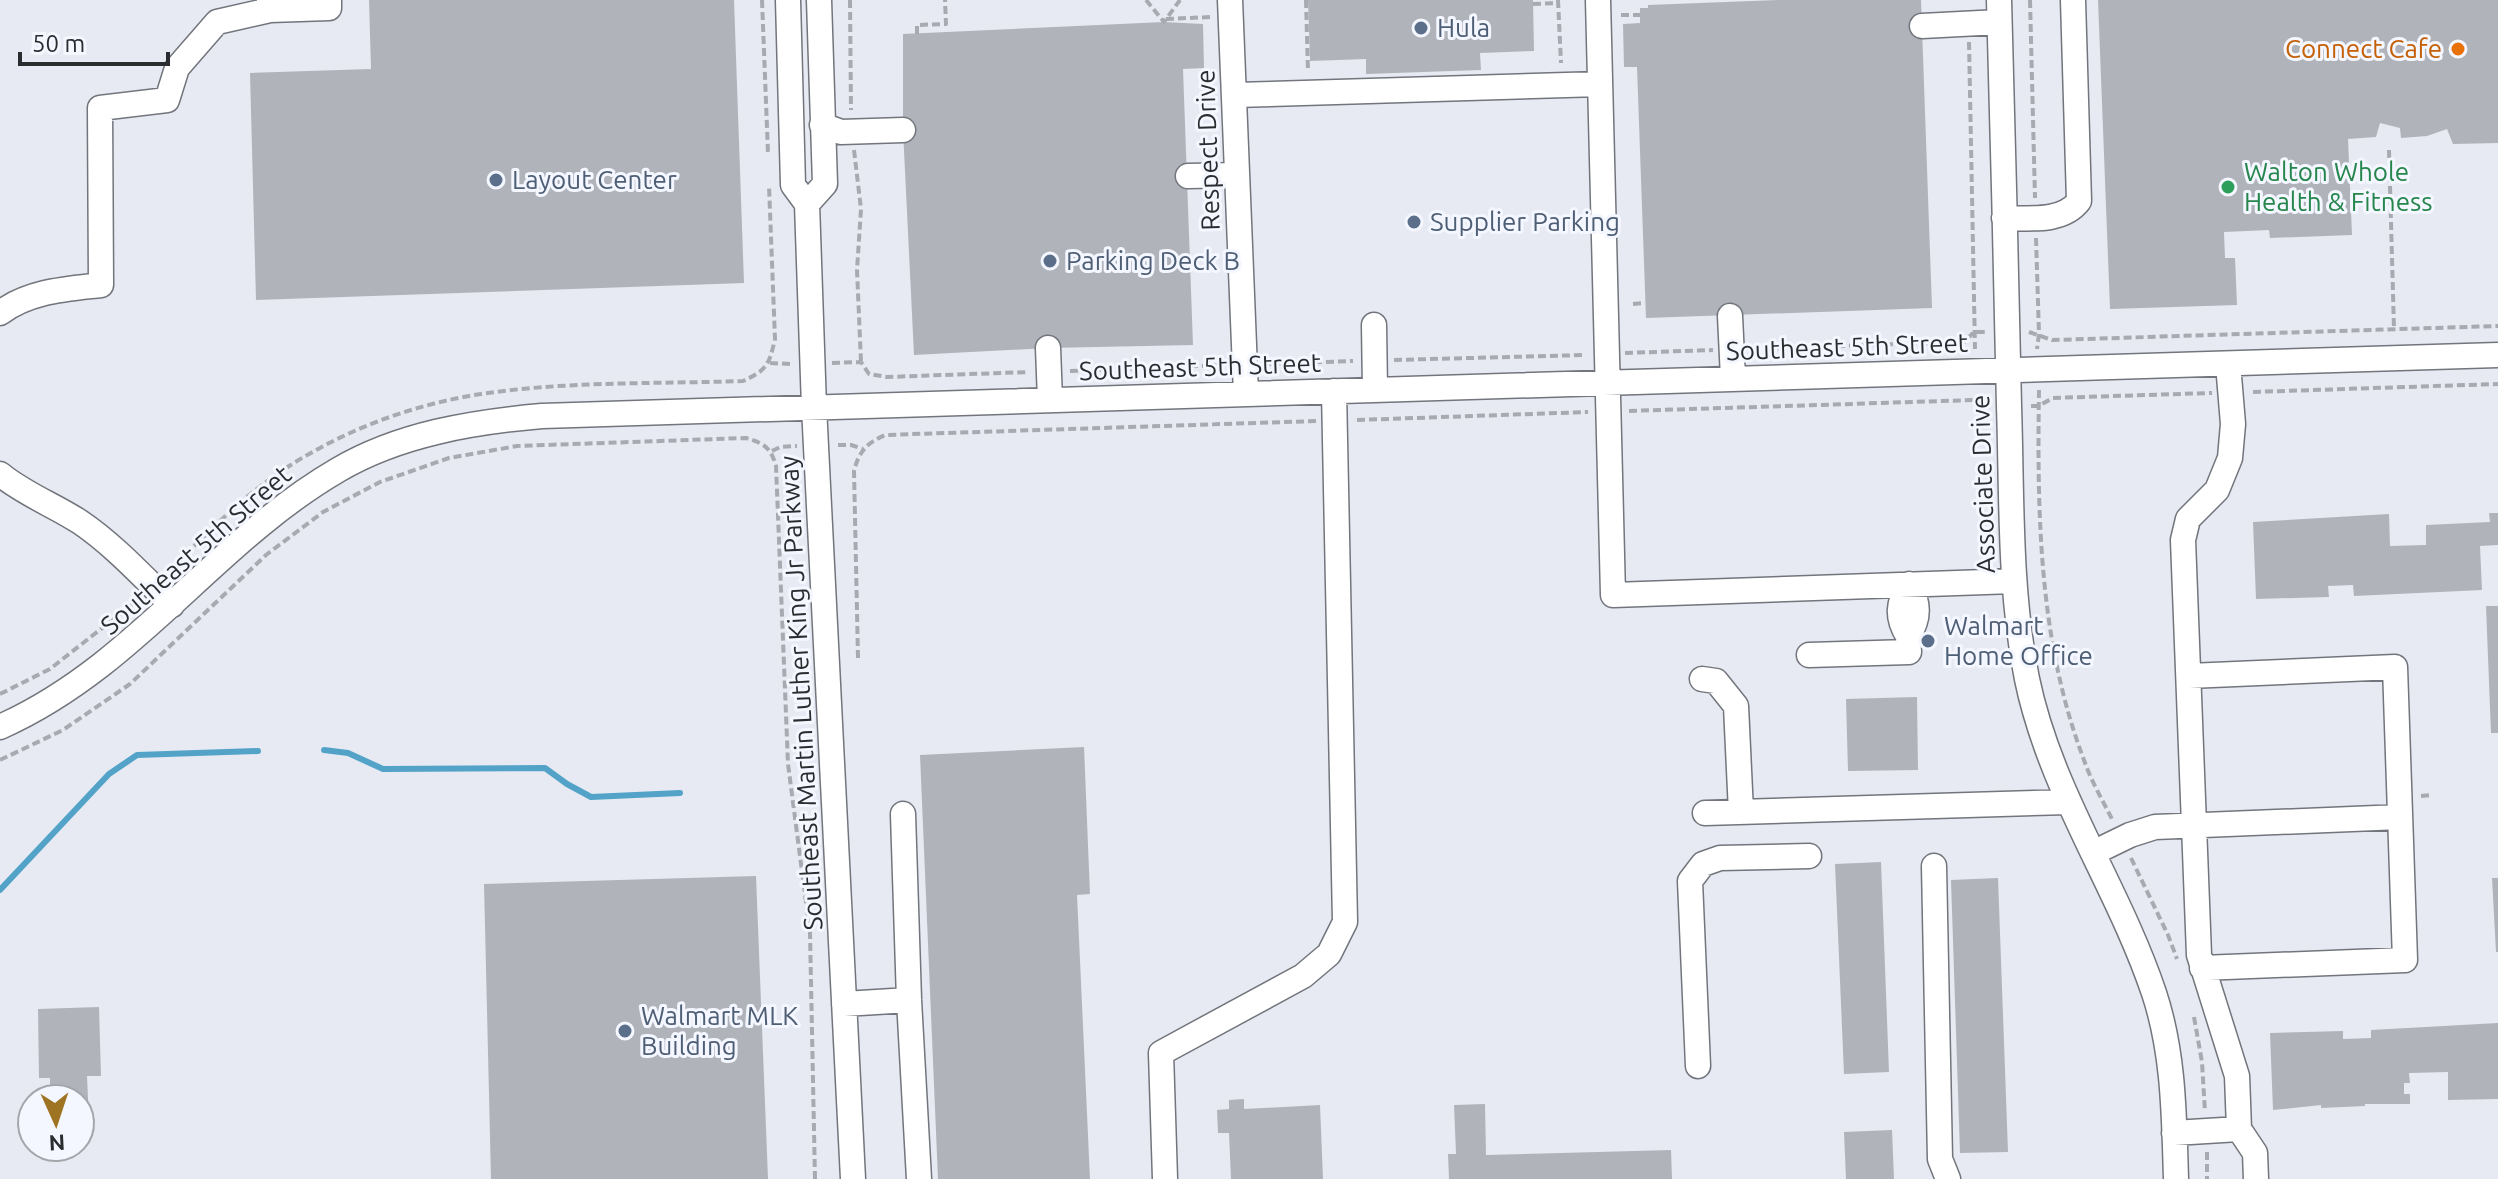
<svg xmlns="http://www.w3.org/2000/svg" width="2498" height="1179" font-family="Ubuntu,sans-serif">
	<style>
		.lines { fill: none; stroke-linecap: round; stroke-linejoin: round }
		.stream { stroke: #53a3c8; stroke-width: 6 }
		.building { fill: #b1b3bb }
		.minor-casing { stroke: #72757c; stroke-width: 27 }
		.path { stroke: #a8aab1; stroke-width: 4; stroke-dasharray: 8 4; stroke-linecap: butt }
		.minor { stroke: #fff; stroke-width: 24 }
		.service-dot { fill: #5c6f8a; stroke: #f4f7ff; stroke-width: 3 }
		.food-dot { fill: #e8710a; stroke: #f4f7ff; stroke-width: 3 }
		.leisure-dot { fill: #2e9e5b; stroke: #f4f7ff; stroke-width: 3 }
		.labels { text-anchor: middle; stroke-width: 6; stroke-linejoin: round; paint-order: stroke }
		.service-label { font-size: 26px; fill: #4e5e75; stroke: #f4f7ff; text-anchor: start }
		.food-label { font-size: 26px; fill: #c56008; stroke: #f4f7ff; text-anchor: end }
		.street-label { font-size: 26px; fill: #2b2c2f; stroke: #f4f7ff }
		.leisure-label { font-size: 26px; fill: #27864d; stroke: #f4f7ff; text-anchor: start }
	</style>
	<rect width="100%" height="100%" fill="#e7eaf2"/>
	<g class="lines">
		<path class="stream" d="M324 750 348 753 383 769 545 768 567 784 591 797 680 793
			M0 890 109 774 137 755 258 751"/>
	</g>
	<path class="building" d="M369 0H734L744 283 256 300 250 73 371 69Z
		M1308 0H1533L1534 51 1480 53 1481 70 1366 74V59L1310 61Z
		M1778 0H1921L1932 308 1646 318 1637 67H1624L1623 24 1640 23V8H1648V5Z
		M2098 0H2498V143L2453 144 2447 129 2427 136 2401 138 2400 128 2380 123 2376 137 2348 139 2352 235 2270 238 2269 230 2224 232 2225 258H2235L2237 305 2110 309Z
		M1164 22 1203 24 1204 68 1183 69 1193 345 1048 348 914 355 903 130V34Z
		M2489 513H2498V545L2480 546 2482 590 2354 596 2353 585 2328 586 2329 597 2256 599 2253 522 2389 514 2390 546 2426 545V525L2490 522Z
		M2486 606H2498V733H2491Z
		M1917 697 1918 770 1848 771 1846 699Z
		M1084 747 1090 894 1077 895 1090 1179H938L920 755Z
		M1881 862 1889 1072 1844 1074 1835 864Z
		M756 876 768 1179H491L484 884Z
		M1998 878 2008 1152 1960 1153 1951 880Z
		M2492 878H2498V952H2496Z
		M99 1007 101 1076H87L89 1120H80V1099H50V1078H39L38 1009Z
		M2498 1023V1099L2448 1100V1072L2409 1073 2410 1083H2404V1094H2410V1104H2365V1106L2321 1108V1105L2273 1110 2270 1033 2343 1031V1039L2371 1038V1030Z
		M1244 1099V1109L1320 1105 1323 1179H1231L1229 1133H1218L1217 1110 1229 1109V1100Z
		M1485 1104 1486 1155 1671 1150 1672 1179H1449L1448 1154H1456L1454 1105Z
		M1892 1130 1894 1179H1846L1844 1132Z"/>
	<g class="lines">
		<g class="minor-casing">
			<path id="minor" d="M788 0 793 185 807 204 814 407 853 1179
				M1230 0 1246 394
				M1598 0 1613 595 2014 581
				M1999 0C2003 135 2006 271 2009 406 2012 498 2009 589 2027 679 2050 791 2118 886 2154 993 2174 1053 2174 1116 2176 1179
				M270 10 329 8V0
				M1922 26 1999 22
				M1235 95 1600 84
				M822 125 841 132 903 130
				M1188 176 1237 175
				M807 204 825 184 819 0
				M2004 218C2029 218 2062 223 2079 201L2073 0
				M0 313C29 291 66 289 101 285L100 108 167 100 177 68 217 22 270 10 269 0
				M1730 316 1733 378
				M1374 325 1375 390
				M1048 348 1050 400
				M0 474C24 494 54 505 80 522 114 545 143 577 172 605
				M1909 584C1919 603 1920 618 1908 636 1896 617 1898 603 1909 584Z
				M1809 655 1909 652 1908 636
				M2189 676 2395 667 2405 960 2202 968
				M1702 679 1716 681 1736 706 1741 812
				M0 727C135 667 214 542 338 470 399 434 473 422 542 416L2498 355
				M1705 813 2068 802
				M903 814 909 1000 919 1179
				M2093 853 2130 835 2155 827 2400 817
				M1934 866 1940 1159 1948 1179
				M844 1004 909 1000
				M1698 1066 1690 881 1703 864 1720 858 1809 856
				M2239 1129 2255 1153 2256 1179
				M2174 1133 2239 1129 2237 1076 2199 955 2183 540 2188 519 2217 490 2230 458 2233 424 2228 364
				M1165 1179 1161 1053 1303 976 1329 954 1345 922 1334 391"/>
		</g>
		<path class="path" d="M762 0 768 153
			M850 0 851 110
			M1146 0 1164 22 1180 0
			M1306 0 1308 72
			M1558 0 1561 63
			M2030 0 2035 198
			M1533 4 1558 3
			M1621 15H1640
			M1166 19 1211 17
			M917 34V25L946 24 945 0
			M1969 42 1975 349
			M854 150 861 209 857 270 861 362
			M2389 150 2394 329
			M2036 238 2039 334 2037 349
			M1633 304 1645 303
			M2029 332 2052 340 2498 326
			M1753 349 1964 342 1974 332H1988
			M1625 353 1713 350
			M1394 360 1585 355
			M770 363 791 364
			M832 363 861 362 869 374 887 377 1029 372
			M1266 364 1353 361
			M1070 371 1225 365
			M2039 390C2037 515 2039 642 2084 760 2091 781 2103 801 2113 821
			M2253 392 2498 384
			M2031 406H2038L2053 398 2212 393
			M1629 411 1975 400 1990 407
			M1357 420 1588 412
			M838 445H851L863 449
			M772 451 780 447 797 446
			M168 571C198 543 226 513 258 488 321 439 402 406 481 394 567 381 656 384 743 381 767 370 769 365 775 339L769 186
			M858 658 854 471C859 451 867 443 885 435L1316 421
			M0 694 50 669 139 599
			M0 760 63 730 130 684 266 555 323 512 380 482 449 458 517 446 746 438C764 443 771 448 776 466L788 764 810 933 815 1179
			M2421 796 2432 795
			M2131 858 2168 935 2177 959
			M2194 1017 2202 1062 2205 1112
			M2207 1152V1179"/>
		<use href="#minor" class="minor"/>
	</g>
	<g class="service-dot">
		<circle cx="1421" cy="28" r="8"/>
		<circle cx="496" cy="180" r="8"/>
		<circle cx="1414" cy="222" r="8"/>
		<circle cx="1050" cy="261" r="8"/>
		<circle cx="1928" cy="641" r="8"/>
		<circle cx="625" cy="1031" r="8"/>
	</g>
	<circle class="food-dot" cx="2458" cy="49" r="8"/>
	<circle class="leisure-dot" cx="2228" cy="187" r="8"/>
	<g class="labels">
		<g class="service-label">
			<text x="1437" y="37">Hula</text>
			<text x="512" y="189">Layout Center</text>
			<text x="1430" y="231">Supplier Parking</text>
			<text x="1066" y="270">Parking Deck B</text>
			<text x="1944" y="635">Walmart<tspan x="1944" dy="30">Home Office</tspan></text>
			<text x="641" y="1025">Walmart MLK<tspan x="641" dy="30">Building</tspan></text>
		</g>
		<g class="food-label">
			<text x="2442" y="58">Connect Cafe</text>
		</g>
		<g class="street-label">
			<text transform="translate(1208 150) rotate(-92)" y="9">Respect Drive</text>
			<text transform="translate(1847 347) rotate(-2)" y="9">Southeast 5th Street</text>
			<text transform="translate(1200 367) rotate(-2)" y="9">Southeast 5th Street</text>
			<text transform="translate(1983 484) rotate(-92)" y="9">Associate Drive</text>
			<text transform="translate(196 550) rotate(-41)" y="9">Southeast 5th Street</text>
			<text transform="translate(801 693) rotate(-93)" y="9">Southeast Martin Luther King Jr Parkway</text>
		</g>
		<g class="leisure-label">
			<text x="2244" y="181">Walton Whole<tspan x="2244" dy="30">Health &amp; Fitness</tspan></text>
		</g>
	</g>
	<g transform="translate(56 1123) rotate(177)"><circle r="38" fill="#f4f7ff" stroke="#a4a6ac" stroke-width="2"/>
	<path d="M0-6L14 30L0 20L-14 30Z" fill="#9e7322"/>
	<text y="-12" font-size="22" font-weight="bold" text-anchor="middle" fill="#2b2c2f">N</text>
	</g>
	<path d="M20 52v12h148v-12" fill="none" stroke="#2b2c2f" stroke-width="4"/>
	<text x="32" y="52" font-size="24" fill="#2b2c2f" stroke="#f4f7ff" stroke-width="6" paint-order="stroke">50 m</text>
</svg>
